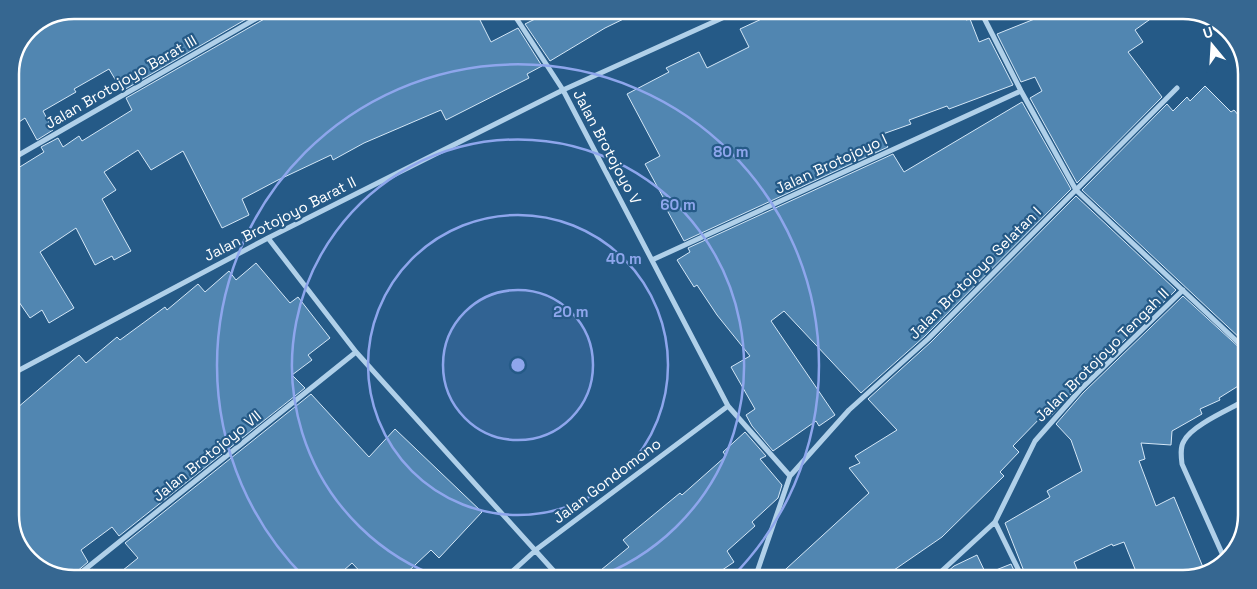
<svg xmlns="http://www.w3.org/2000/svg" width="1257" height="589" font-family="'Space Grotesk',sans-serif">
	<style>
		.building { fill: #5186b1; stroke: #d4e7f7 }
		.lines { fill: none; stroke-linecap: round; stroke-linejoin: round }
		.street { stroke: #b0d0e9; stroke-width: 5 }
		.ring { fill: none; stroke: #8ea6ec; stroke-width: 2.5 }
		.labels { text-anchor: middle; stroke-width: 4.5; stroke-linejoin: round; paint-order: stroke }
		.street-label { font-size: 15px; fill: #fff; stroke: #255a87 }
		.rim { fill: none; stroke: #fff; stroke-width: 2.5 }
		.centre { fill: #8ea6ec; stroke: #255a87; stroke-width: 2.5 }
		.ring-label { font-size: 15px; text-anchor: middle; font-weight: bold; fill: #8ea6ec; stroke: #255a87; stroke-width: 4.5; stroke-linejoin: round; paint-order: stroke }
	</style>
	<rect width="100%" height="100%" fill="#255a87"/>
	<path class="building" d="M74 10H262L122 91 109 69 74 89 76 92 43 111 53 130 37 140 25 118 10 128V70L29 29Z
		M275 10H475L491 42 518 28 542 66 527 74 529 78 446 120 441 110 364 143 333 160 331 155 278 180 242 199 249 215 222 228 183 151 151 170 138 150 104 172 116 190 102 199 131 251 114 260 112 256 95 265 76 228 40 252 74 308 49 323 42 310 30 318 10 289V173L44 152 41 147 58 138 63 147 79 136 82 141 132 110 126 98 273 14Z
		M533 10H642L605 28 550 61 525 24 537 18Z
		M781 10H962L966 20 970 19 979 42 989 38 1013 85 949 109 947 106 909 120 911 124 880 135 888 147 684 241 662 201 664 199 645 164 660 156 627 94 669 72 666 68 699 52 707 68 749 47 740 29Z
		M1033 10H1163L1135 30 1143 42 1128 52 1162 97 1077 183 1030 98 1042 91 1035 77 1021 82 997 34 1037 18Z
		M1205 86 1231 112 1234 110 1246 124 1243 341 1082 190 1167 104 1173 111 1187 97 1190 101Z
		M1022 102 1071 189 925 336 861 393 784 311 771 321 835 415 819 426 816 421 773 451 752 426 746 415 755 409 731 367 750 356 717 315 697 285 694 287 677 260 690 252 688 248 893 154 904 172Z
		M1076 196 1176 290 1077 387 1050 417 1046 412 1013 446 1019 452 1000 472 1004 476 942 537 881 579H775L869 493 849 468 860 463 855 456 897 430 868 399 931 342Z
		M256 263 290 303 298 297 330 338 308 355 312 360 292 375 305 388 119 536 112 527 81 550 88 562 69 578 46 573 21 551 10 520V414L79 355 86 363 117 337 120 340 165 307 167 310 198 284 205 292 229 271 236 280Z
		M1183 296 1243 351V383L1219 398 1220 400 1200 409 1202 414 1172 431 1171 445 1141 443 1145 459 1139 461 1156 506 1174 497 1205 572 1183 579H1139L1124 542 1113 546 1112 544 1074 562 1081 579H1027L1005 523 1050 497 1047 491 1082 471 1071 440 1056 424 1083 393Z
		M311 394 369 457 395 429 482 512 439 558 431 550 400 579H367L352 563 334 579H112L138 558 125 543Z
		M745 432 766 456 760 459 782 485 778 498 752 522 755 526 727 551 734 562 709 579H590L629 547 623 540 680 493 682 495 726 456 723 452Z
		M977 555 986 574 1011 564 1018 579H939L954 566Z
		M93 569 101 579H80Z"/>
	<g class="lines">
		<path class="street" d="M511 10 563 90 728 406 790 476
			M980 10 1021 91 1076 190 1243 347
			M10 160 271 10
			M268 238 356 352 561 579
			M652 260 1021 91
			M10 358 17 370
			M10 375 268 238 563 90 740 10
			M995 522 1023 579
			M1225 560 1182 464C1181 456 1180 447 1184 441 1191 426 1228 410 1242 402
			M755 578 790 476 849 410 928 339 1177 88
			M73 579 356 352
			M504 579 537 549 728 406
			M933 579 995 522 1035 441 1080 390 1183 290"/>
	</g>
	<circle cx="518" cy="365" r="75" fill="#8ea6ec" fill-opacity=".12"/>
	<g class="ring">
		<circle cx="518" cy="365" r="75"/>
		<circle cx="518" cy="365" r="150"/>
		<path d="M444 579A226 226 0 1 1 592 579"/>
		<path d="M305 578A301 301 0 1 1 731 578"/>
	</g>
	<g class="labels">
		<g class="street-label">
			<text transform="translate(121 82) rotate(-30)" y="5">Jalan Brotojoyo Barat III</text>
			<text transform="translate(607 147) rotate(62)" y="5">Jalan Brotojoyo V</text>
			<text transform="translate(831 164) rotate(-25)" y="5">Jalan Brotojoyo I</text>
			<text transform="translate(280 219) rotate(-27)" y="5">Jalan Brotojoyo Barat II</text>
			<text transform="translate(975 273) rotate(-45)" y="5">Jalan Brotojoyo Selatan I</text>
			<text transform="translate(1102 355) rotate(-45)" y="5">Jalan Brotojoyo Tengah II</text>
			<text transform="translate(207 456) rotate(-39)" y="5">Jalan Brotojoyo VII</text>
			<text transform="translate(607 481) rotate(-37)" y="5">Jalan Gondomono</text>
		</g>
	</g>
	<path d="M0 0H1257V589H0ZM74 19H1183A55 55 0 0 1 1238 74V515A55 55 0 0 1 1183 570H74A55 55 0 0 1 19 515V74A55 55 0 0 1 74 19Z" fill="#366791" fill-rule="evenodd"/>
	<path class="rim" d="M74 19H1183A55 55 0 0 1 1238 74V515A55 55 0 0 1 1183 570H74A55 55 0 0 1 19 515V74A55 55 0 0 1 74 19Z"/>
	<circle cx="518" cy="365" r="8" class="centre"/>
	<g class="ring-label">
		<text x="731" y="157">80 m</text>
		<text x="678" y="210">60 m</text>
		<text x="624" y="264">40 m</text>
		<text x="571" y="317">20 m</text>
	</g>
	<g transform="translate(1212 45) rotate(342)" stroke="#255a87" stroke-width="4" paint-order="stroke">
	<path d="M0-4L9 19L0 12L-9 19Z" fill="#ffffff"/>
	<text y="-8" font-size="14" font-weight="bold" text-anchor="middle" fill="#ffffff">U</text>
	</g>
</svg>
